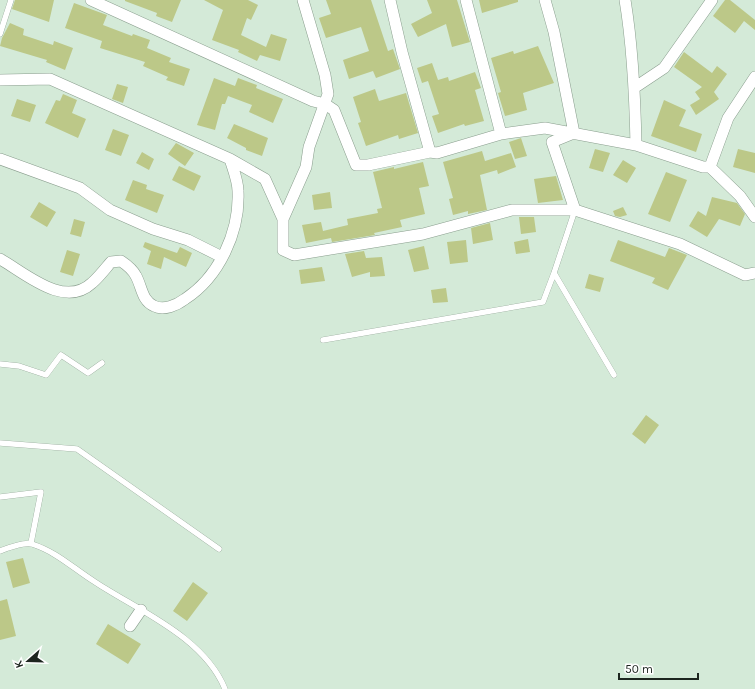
<svg xmlns="http://www.w3.org/2000/svg" width="755" height="689" font-family="Karla,sans-serif">
	<style>
		.building { fill: #bcc888 }
		.lines { fill: none; stroke-linecap: round; stroke-linejoin: round }
		.service-casing { stroke: #8a9e8e; stroke-width: 6 }
		.minor-casing { stroke: #8a9e8e; stroke-width: 12 }
		.service { stroke: #fff; stroke-width: 5.5 }
		.minor { stroke: #fff; stroke-width: 11 }
	</style>
	<rect width="100%" height="100%" fill="#d4ead8"/>
	<path class="building" d="M15 0H54L49 22 12 9Z
		M125 0H181L172 22 156 16 157 13 125 1Z
		M204 0H248L258 5 251 20 247 18 241 35 266 47 271 34 287 39 280 61 260 55 257 61 238 52 239 50 212 40 223 10Z
		M326 0H371L388 51 393 49 400 69 376 78 373 71 349 79 343 60 369 51 361 27 326 38 319 18 331 14Z
		M427 0H457L470 42 452 47 446 24 418 37 411 24 432 13Z
		M479 0H518V2L482 13Z
		M725 0H730L755 20V30L744 21 735 33 713 16Z
		M74 3 107 15 103 25 132 36 133 34 150 40 147 48 171 58 169 62 190 69 184 86 166 80 168 77 143 66 145 62 100 48 102 41 65 28Z
		M10 23 24 29 23 35 53 45 54 41 73 48 65 70 46 62 47 60 0 46 2 38Z
		M538 46 554 83 523 93 527 110 505 116 498 93 501 92 491 58 513 51 514 54Z
		M684 52 712 73 717 66 727 74 714 92 719 99 696 115 690 105 700 99 695 92 702 87 674 67Z
		M432 63 438 80 448 77 449 81 475 72 481 88 475 90 484 121 465 126 464 124 438 133 432 116 439 114 428 81 422 83 417 68Z
		M214 78 235 86 238 78 257 85 256 88 283 99 273 123 249 112 252 105 228 96 225 104H222L215 130 197 125Z
		M117 84 128 87 123 103 112 99Z
		M375 89 379 101 406 93 418 133 399 139 398 135 366 146 358 123 361 122 353 97Z
		M63 94 77 100 72 113 86 119 78 138 45 123 56 100 60 101Z
		M17 99 36 105 30 122 11 116Z
		M664 100 686 110 679 126 702 134 696 152 651 136Z
		M234 124 268 138 262 156 246 150V148L227 138Z
		M113 129 129 135 121 156 105 150Z
		M521 138 527 156 515 159 509 142Z
		M176 143 194 153 185 166 168 154Z
		M595 149 610 153 603 172 589 168Z
		M738 149 755 153V173L733 167Z
		M482 151 485 161 511 153 516 167 498 174 497 170 480 175 487 210 468 214V211L453 215 449 199 453 198 443 162Z
		M142 152 154 159 149 170 136 163Z
		M623 160 636 168 627 183 613 175Z
		M423 162 429 186 419 188 425 214 400 220 402 227 374 233 375 235 332 242 331 238 306 243 302 225 321 222 323 231 348 225 347 219 378 213 377 209 382 208 373 172 394 167V169Z
		M179 166 201 176 194 191 172 180Z
		M666 172 687 180 670 222 648 214Z
		M556 176 563 200 538 203 534 179Z
		M133 180 147 185 146 189 164 195 157 213 125 200Z
		M330 192 332 208 314 210 312 195Z
		M712 197 737 203 745 214 740 226 719 219 707 237 689 226 698 211 706 216Z
		M39 202 56 212 47 227 30 217Z
		M623 207 627 215 620 217 615 216 613 211Z
		M519 217H534L536 232 521 234Z
		M74 219 85 222 81 237 70 234Z
		M490 223 493 240 473 244 471 228Z
		M528 239 530 252 516 254 514 242Z
		M466 240 468 262 450 264 447 242Z
		M618 240 665 257 669 248 687 255 668 290 652 283 655 278 610 261Z
		M145 242 177 253 180 247 192 253 186 267 164 257 161 269 147 264 151 251 143 247Z
		M424 246 429 269 414 272 408 250Z
		M67 250 80 254 73 276 60 272Z
		M364 251 366 258 382 257 385 276 370 277V272L352 277 345 254Z
		M322 267 325 281 301 284 299 270Z
		M589 274 604 278 600 292 585 288Z
		M446 288 448 302 433 303 431 290Z
		M646 415 659 425 645 444 632 434Z
		M23 558 30 583 13 588 6 562Z
		M193 582 208 593 187 621 173 611Z
		M7 599 16 636 0 640V601Z
		M108 624 141 644 128 664 96 644Z"/>
	<g class="lines">
		<g class="service-casing">
			<path id="service" d="M0 34 11 0
				M575 210 554 273 614 375
				M323 340 543 302 554 273
				M0 364 19 366 46 375 61 355 88 373 102 363
				M0 443 77 449 219 549
				M0 497 41 492 31 543
				M0 551C7 548 25 542 32 544 57 552 74 569 95 582 139 611 204 637 225 689"/>
		</g>
		<g class="minor-casing">
			<path id="minor" d="M91 0 313 101 325 104 334 110 356 165H368L430 152 437 153 501 134 545 128 636 145 703 167H710L728 118 755 77
				M303 0 325 75 328 94 309 147 306 167 283 219V250L294 255 423 234 512 210H575L552 142 574 133 554 32 545 0
				M390 0 402 52 430 152
				M466 0 501 134
				M625 0C633 48 635 96 636 145
				M0 80 50 79 230 159 265 179 283 219
				M634 88 664 68 712 0
				M0 159 80 188 110 210 153 229 188 240 222 257
				M710 167 740 196 755 217
				M575 210 680 244 745 275 755 273
				M0 259C25 273 64 309 92 283 99 277 105 269 111 262L121 261C127 265 133 270 136 276 142 287 142 301 154 306 164 311 177 305 185 299 219 277 240 232 238 191 238 181 233 169 230 159
				M130 626 141 610"/>
		</g>
		<use href="#service" class="service"/>
		<use href="#minor" class="minor"/>
	</g>
	<g transform="translate(28 661) rotate(250)" stroke="#ffffff" stroke-width="3" paint-order="stroke">
	<path d="M0-3L7 15L0 10L-7 15Z" fill="#1d251f"/>
	<text y="-6" font-size="11" font-weight="bold" text-anchor="middle" fill="#1d251f">K</text>
	</g>
	<path d="M619 673v6h79v-6" fill="none" stroke="#1d251f" stroke-width="2"/>
	<text x="625" y="673" font-size="12" fill="#1d251f" stroke="#ffffff" stroke-width="3" paint-order="stroke">50 m</text>
</svg>
